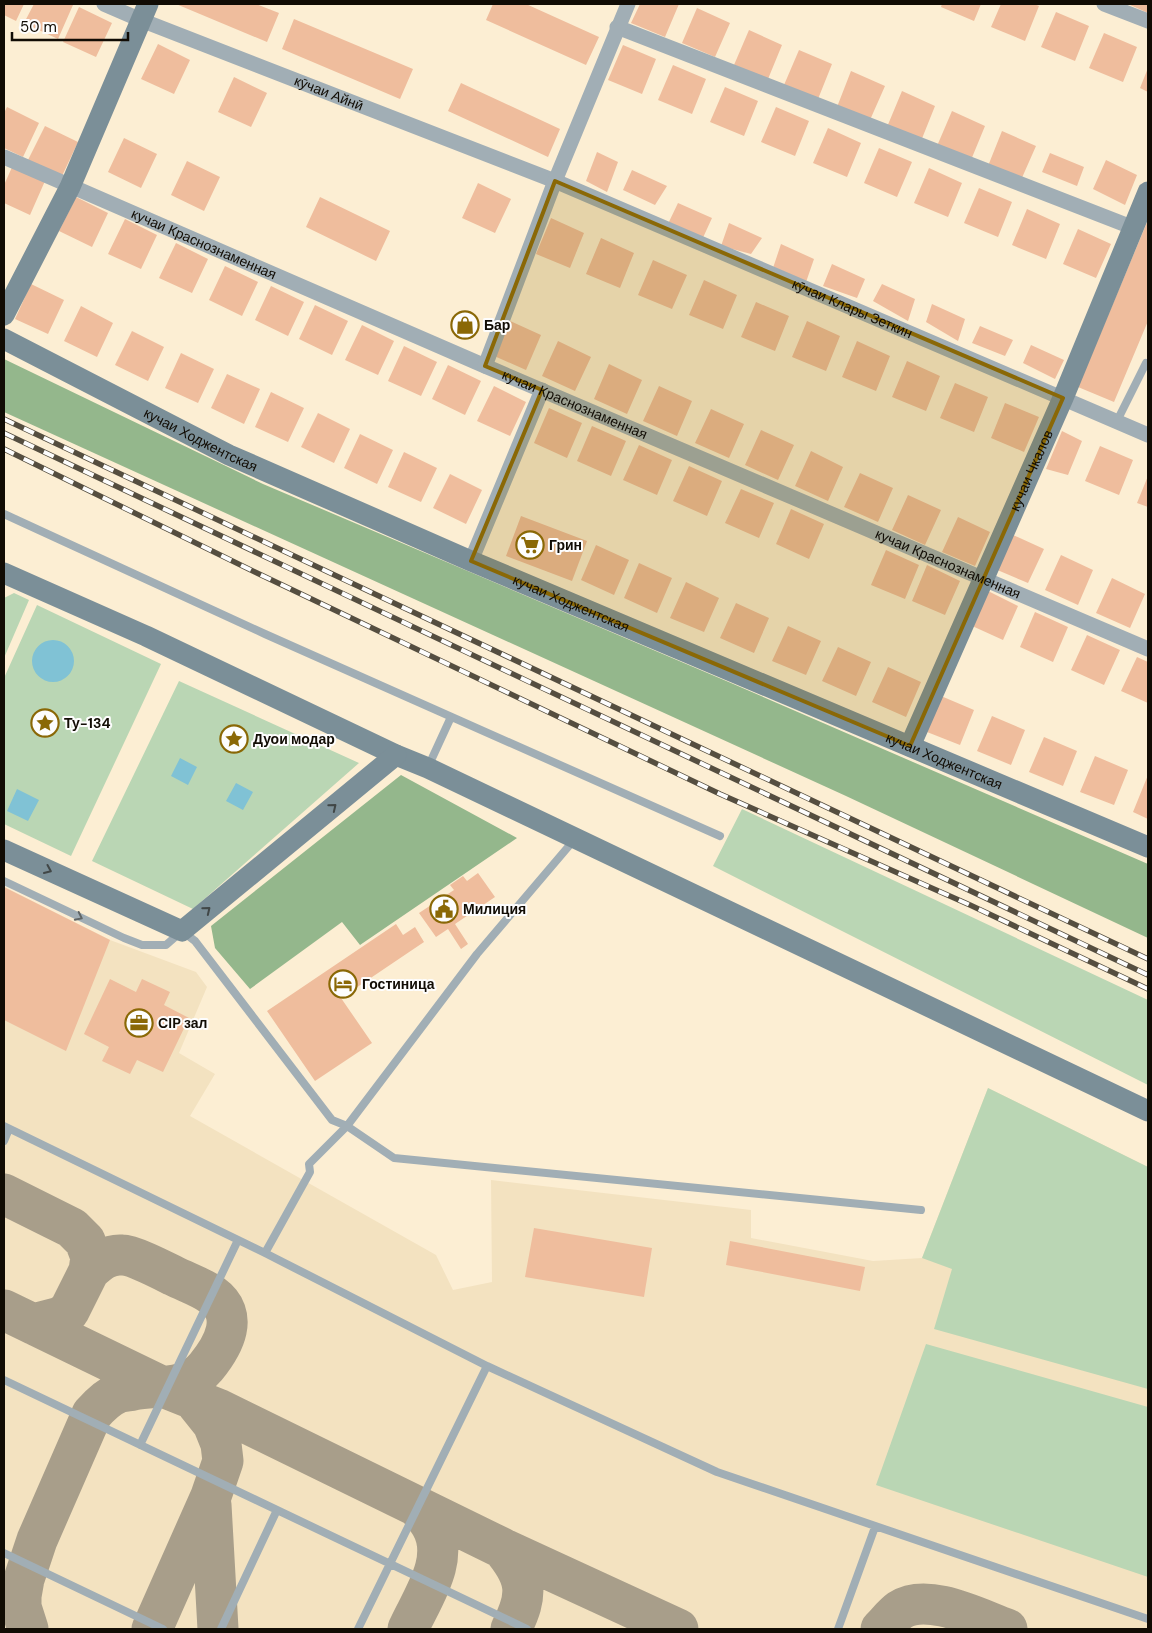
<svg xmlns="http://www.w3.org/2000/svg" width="1152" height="1633" font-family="'DM Sans',sans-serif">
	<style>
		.built { fill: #f3e2c0 }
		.green { fill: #bad6b4 }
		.forest { fill: #94b78c }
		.water { fill: #80c2d5 }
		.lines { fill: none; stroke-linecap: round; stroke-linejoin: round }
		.taxiway { stroke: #a89e8a; stroke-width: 41 }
		.building { fill: #efbd9d }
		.lane { stroke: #a1aeb5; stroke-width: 8 }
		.street { stroke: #a1aeb5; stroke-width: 15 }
		.secondary { stroke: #7b8f98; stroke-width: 21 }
		.rail-casing { stroke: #554e40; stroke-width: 5.5 }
		.rail { stroke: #fdfdfd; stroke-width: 4; stroke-dasharray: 11; stroke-linecap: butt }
		.oneway { stroke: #414747 }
		.oneway2 { stroke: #606565 }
		.marked { fill: #8a6806; fill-opacity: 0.2; stroke: #8a6806; stroke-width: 4; stroke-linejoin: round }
		.labels { text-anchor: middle; stroke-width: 4; stroke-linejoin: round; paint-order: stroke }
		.street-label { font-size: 14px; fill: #110c04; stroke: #fdfdfd }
		.poi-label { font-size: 14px; font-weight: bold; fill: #110c04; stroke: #fdfdfd; text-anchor: start }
	</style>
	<rect width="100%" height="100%" fill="#fceed3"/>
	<path class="built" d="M4 887 110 940 196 972 207 987 179 1053 215 1074 190 1116 436 1255 453 1290 492 1282 491 1180 751 1210V1238L873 1261 922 1258 988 1088 1148 1167V1629H4Z"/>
	<path class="green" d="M14 593 29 600 4 658V598Z
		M37 605 161 664 71 856 4 824V678Z
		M179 681 359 763 193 909 92 861Z
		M742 809 1148 1000V1085L713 866Z
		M988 1088 1148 1167V1389L934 1329 952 1269 922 1258Z
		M926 1344 1148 1407V1577L876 1485Z"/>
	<path class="forest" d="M4 359 263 484 731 683 1148 864V938L846 796 4 412Z
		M401 775 517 838 360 945 342 922 250 989 215 948 211 926Z"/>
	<path class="water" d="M32 661a21 21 0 1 1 42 0a21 21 0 1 1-42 0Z
		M180 758 197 767 188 785 171 776Z
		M236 783 253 792 243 810 226 801Z
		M17 789 39 800 28 821 7 811Z"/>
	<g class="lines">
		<path class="taxiway" d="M4 1194 72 1228 85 1241 91 1257 89 1271 69 1311 60 1317 33 1324
			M4 1310 163 1387 218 1409 502 1548 678 1629
			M211 1505 218 1629
			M502 1548C527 1578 529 1594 511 1629
			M28 1629 21 1607V1596L24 1579 37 1540 92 1414C99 1406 108 1397 118 1393 123 1391 129 1391 133 1390 161 1385 186 1391 206 1367 224 1345 240 1315 212 1295 201 1287 186 1282 174 1276 164 1271 133 1255 122 1255 108 1254 99 1262 89 1271
			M152 1629 211 1496 223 1461 221 1444 213 1424 193 1399
			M408 1629C422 1598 451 1559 431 1525 427 1518 421 1512 417 1506
			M881 1629C887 1623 893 1615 900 1610 928 1592 979 1619 1007 1629"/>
	</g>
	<path class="building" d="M4 4H24L16 21 4 15Z
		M34 4 73 5 58 39 24 23Z
		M176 4H256L279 13 267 42Z
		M493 4H526L599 37 586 65 486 20Z
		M640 4H679L665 37 631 23Z
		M942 4H981L974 21 941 7Z
		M1001 4H1034L1039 6 1025 41 991 27Z
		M1128 4H1148V13Z
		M79 7 112 23 96 57 63 42Z
		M697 8 730 23 715 57 682 43Z
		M1056 12 1089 26 1075 61 1041 47Z
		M294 19 413 69 400 99 282 49Z
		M749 30 782 45 768 79 734 65Z
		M1104 33 1137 47 1123 82 1089 68Z
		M158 44 190 60 174 94 141 79Z
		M623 45 656 59 642 94 608 80Z
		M799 50 832 64 818 99 784 85Z
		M673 65 706 79 692 114 658 100Z
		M1148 68V92L1140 88Z
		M851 71 885 86 870 120 837 107Z
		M234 77 267 93 251 127 218 112Z
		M461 83 560 129 548 157 448 111Z
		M725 87 758 101 744 136 710 122Z
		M902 91 935 106 921 141 887 127Z
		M7 107 39 123 23 157 4 148V113Z
		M776 107 809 121 795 156 761 142Z
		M952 111 985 126 971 160 937 146Z
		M45 126 78 142 62 176 28 160Z
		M828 128 861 143 847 177 813 163Z
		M1002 131 1036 146 1021 180 988 166Z
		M124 138 157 154 141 188 108 172Z
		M879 148 912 162 897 197 864 183Z
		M597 152 618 162 607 192 586 181Z
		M1050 153 1084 167 1077 186 1042 172Z
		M1106 160 1137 175 1125 205 1093 189Z
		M187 161 220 177 204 211 171 195Z
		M13 165 45 181 30 215 4 203V185Z
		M929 168 962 183 948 217 914 203Z
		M632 170 667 186 655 205 623 190Z
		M478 183 511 199 495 233 462 218Z
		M979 188 1012 202 998 237 964 223Z
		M76 197 108 213 92 247 59 231Z
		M320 197 390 231 376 261 306 227Z
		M678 203 712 218 701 242 666 228Z
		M1027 209 1060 224 1046 259 1012 245Z
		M551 218 584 233 570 268 536 254Z
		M125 219 157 235 141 269 108 254Z
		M1148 220V321L1114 402 1078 387Z
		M729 223 762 238 751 254 721 246Z
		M1078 229 1111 244 1096 278 1063 264Z
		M601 238 634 253 620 288 586 274Z
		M176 243 208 259 192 293 159 278Z
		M781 244 814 259 805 285 772 271Z
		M653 260 687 275 672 309 638 295Z
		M832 264 865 279 857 298 823 286Z
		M225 266 258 282 242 316 209 300Z
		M704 280 737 295 723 329 689 315Z
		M31 284 64 300 48 334 15 319Z
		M882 284 915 299 908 321 873 301Z
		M271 286 304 302 288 336 255 320Z
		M756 302 789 316 775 351 741 337Z
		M932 304 965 319 958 341 926 322Z
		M315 305 348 321 332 355 299 339Z
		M81 306 113 323 97 357 64 341Z
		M508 320 541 335 526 370 492 355Z
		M807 321 840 336 826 371 792 357Z
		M362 325 394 341 378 375 345 360Z
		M980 326 1013 340 1005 356 972 343Z
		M132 331 164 347 148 381 115 365Z
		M558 341 591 357 575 391 542 376Z
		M857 341 890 356 876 391 842 377Z
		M1031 345 1064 360 1055 379 1023 363Z
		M404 346 437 362 421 396 388 381Z
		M181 353 214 369 198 403 165 388Z
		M907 361 940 376 926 411 892 397Z
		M609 364 642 380 627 414 594 399Z
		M448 365 481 381 465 415 432 399Z
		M227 374 260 389 244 424 211 408Z
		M955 383 988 397 974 432 940 418Z
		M494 386 526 402 510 436 477 421Z
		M659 386 692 401 677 436 643 421Z
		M271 392 304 408 288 442 255 427Z
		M1005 403 1039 417 1024 452 991 438Z
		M549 408 582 423 567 458 534 443Z
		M711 409 744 424 729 458 695 443Z
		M318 413 350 429 334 463 301 447Z
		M592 426 626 441 611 476 577 461Z
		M761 430 794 445 778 480 745 465Z
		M1062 431 1082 441 1068 475 1046 469Z
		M360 434 393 450 377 484 344 468Z
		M639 445 672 460 657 495 623 480Z
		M1100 446 1133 460 1119 495 1085 481Z
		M811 451 843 467 828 501 795 486Z
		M404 452 437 468 421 502 388 487Z
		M689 466 722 481 707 516 673 501Z
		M860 473 893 488 878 522 844 507Z
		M450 474 482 490 466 524 433 508Z
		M1148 476V507L1137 503Z
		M741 489 774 503 759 538 725 523Z
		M908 495 941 510 925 545 892 530Z
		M791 509 824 524 809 559 776 544Z
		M521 516 587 541 572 581 506 556Z
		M958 517 990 532 975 566 942 552Z
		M1011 534 1044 549 1028 583 995 569Z
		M596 545 629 560 614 595 581 580Z
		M886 550 919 565 905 599 871 585Z
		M1061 555 1093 570 1078 605 1045 590Z
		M639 563 672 578 657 613 624 598Z
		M927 565 960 581 945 615 912 601Z
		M1112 578 1145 594 1130 628 1096 613Z
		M686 582 719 598 704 632 670 618Z
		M986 590 1018 606 1003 640 970 625Z
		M736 603 769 618 754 653 720 638Z
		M1035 612 1068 627 1053 662 1020 647Z
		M788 626 821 641 806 675 772 661Z
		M1087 635 1120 650 1104 685 1071 670Z
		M838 647 871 662 856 696 822 681Z
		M1137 657 1148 662V703L1121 691Z
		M888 667 921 682 906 717 872 702Z
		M941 696 974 710 960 745 927 732Z
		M992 716 1025 730 1011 765 977 751Z
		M1044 737 1077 751 1063 786 1029 772Z
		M1095 756 1128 770 1114 805 1080 792Z
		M1148 775V819L1133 812Z
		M478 873 495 897 455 924 468 944 461 949 448 929 436 937 419 913 454 890 450 885 463 876 467 881Z
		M4 887 110 940 66 1051 4 1020Z
		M396 924 403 935 415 927 424 942 341 998 372 1043 315 1081 267 1011Z
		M110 979 136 992 142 979 170 992 164 1005 189 1018 163 1072 137 1060 130 1074 102 1061 109 1047 84 1034Z
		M534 1228 652 1248 644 1297 525 1277Z
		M730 1241 865 1267 860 1291 726 1265Z"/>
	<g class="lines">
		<path class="lane" d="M1117 421 1146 363 1148 364
			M4 514 265 634 720 836
			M428 767 451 717
			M4 881 124 938 142 945H166L182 931 195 941 332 1120 347 1126 394 1158 921 1210
			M4 1126 265 1253 487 1366 717 1472 1148 1619
			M4 1141 9 1129
			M265 1253 310 1172 309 1164 347 1126 477 954 574 840
			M4 1380 527 1629
			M140 1445 238 1240
			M4 1553 163 1629
			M221 1629 277 1510
			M358 1629 487 1366
			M838 1629 875 1527"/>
		<g class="street">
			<path id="s1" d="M104 4 141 20 555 181 1148 435"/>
			<path d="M1104 4 1148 21"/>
			<path d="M617 27 1134 228"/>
			<path id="s2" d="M4 157 485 366 1148 649"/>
			<path d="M485 366 555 181 628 4"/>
			<path d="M471 561 542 390"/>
		</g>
		<g class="secondary">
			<path d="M4 315 70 187 148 4"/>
			<path id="s3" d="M4 339 229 455 471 561 1148 847"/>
			<path d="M4 573 146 636 396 755 428 768 1148 1111"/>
			<path id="s4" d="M910 746 1063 398 1148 192"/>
			<path d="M4 850 182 931 396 755"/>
		</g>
		<g class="rail-casing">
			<path id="rail" d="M4 419 1148 959
				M4 433 1148 975
				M4 449 257 573 720 794 970 905 1148 989"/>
		</g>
		<use href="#rail" class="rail"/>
	</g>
	<defs><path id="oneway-chevron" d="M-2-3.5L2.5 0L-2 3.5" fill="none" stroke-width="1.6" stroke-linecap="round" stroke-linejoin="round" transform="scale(1.25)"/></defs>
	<g class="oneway">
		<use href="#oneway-chevron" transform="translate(333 807) rotate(-39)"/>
		<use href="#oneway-chevron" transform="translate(48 870) rotate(24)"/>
		<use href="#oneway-chevron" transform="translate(207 910) rotate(-39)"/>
	</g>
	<use class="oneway2" href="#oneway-chevron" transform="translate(79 917) rotate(26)"/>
	<path class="marked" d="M555 181 1063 398 910 746 471 561 542 390 485 366Z"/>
	<defs>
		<g id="shop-ring" transform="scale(1.4375)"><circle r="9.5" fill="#fdfdfd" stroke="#8a6806" stroke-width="1.5"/><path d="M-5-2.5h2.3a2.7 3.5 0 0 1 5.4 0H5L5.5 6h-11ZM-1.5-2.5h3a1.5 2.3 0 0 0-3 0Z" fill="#8a6806"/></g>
		<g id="supermarket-ring" transform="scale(1.4375)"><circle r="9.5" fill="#fdfdfd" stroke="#8a6806" stroke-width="1.5"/><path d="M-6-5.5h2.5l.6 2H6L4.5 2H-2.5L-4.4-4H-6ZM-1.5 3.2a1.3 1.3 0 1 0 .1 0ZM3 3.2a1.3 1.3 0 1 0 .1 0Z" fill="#8a6806"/></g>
		<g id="sight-ring" transform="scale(1.4375)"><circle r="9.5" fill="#fdfdfd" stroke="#8a6806" stroke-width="1.5"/><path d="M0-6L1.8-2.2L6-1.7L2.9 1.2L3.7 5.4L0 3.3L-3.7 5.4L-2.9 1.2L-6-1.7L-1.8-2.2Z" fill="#8a6806"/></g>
		<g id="civic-ring" transform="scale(1.4375)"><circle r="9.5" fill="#fdfdfd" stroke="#8a6806" stroke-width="1.5"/><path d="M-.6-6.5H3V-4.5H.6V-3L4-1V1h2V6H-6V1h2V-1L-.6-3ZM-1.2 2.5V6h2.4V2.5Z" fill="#8a6806"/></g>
		<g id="hotel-ring" transform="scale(1.4375)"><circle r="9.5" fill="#fdfdfd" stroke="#8a6806" stroke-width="1.5"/><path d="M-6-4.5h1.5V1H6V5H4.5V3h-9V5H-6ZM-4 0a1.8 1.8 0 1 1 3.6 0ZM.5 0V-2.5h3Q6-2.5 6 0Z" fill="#8a6806"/></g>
		<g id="office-ring" transform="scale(1.4375)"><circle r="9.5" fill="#fdfdfd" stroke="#8a6806" stroke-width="1.5"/><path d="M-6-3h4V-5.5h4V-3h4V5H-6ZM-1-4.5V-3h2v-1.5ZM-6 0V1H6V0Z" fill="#8a6806"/></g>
	</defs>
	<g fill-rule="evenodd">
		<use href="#shop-ring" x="465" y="325"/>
		<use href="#supermarket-ring" x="530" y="545"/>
		<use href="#sight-ring" x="45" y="723"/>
		<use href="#sight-ring" x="234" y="739"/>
		<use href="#civic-ring" x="444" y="909"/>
		<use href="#hotel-ring" x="343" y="984"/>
		<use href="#office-ring" x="139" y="1023"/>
	</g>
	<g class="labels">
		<g class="street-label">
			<text dy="5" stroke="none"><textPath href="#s1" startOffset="242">кӯчаи Айнӣ</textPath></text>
			<text dy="5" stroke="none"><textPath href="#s2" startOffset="218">кучаи Краснознаменная</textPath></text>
			<text dy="5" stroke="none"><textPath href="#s1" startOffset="808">кӯчаи Клары Зеткин</textPath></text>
			<text dy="5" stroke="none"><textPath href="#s2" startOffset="622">кучаи Краснознаменная</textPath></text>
			<text dy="5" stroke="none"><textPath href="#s3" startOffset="221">кучаи Ходжентская</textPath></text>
			<text dy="5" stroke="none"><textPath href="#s4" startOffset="301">кучаи Чкалов</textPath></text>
			<text dy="5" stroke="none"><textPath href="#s2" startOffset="1028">кучаи Краснознаменная</textPath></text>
			<text dy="5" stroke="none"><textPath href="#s3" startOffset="626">кучаи Ходжентская</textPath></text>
			<text dy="5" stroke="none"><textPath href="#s3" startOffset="1031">кучаи Ходжентская</textPath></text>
		</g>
		<g class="poi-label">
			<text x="484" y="330">Бар</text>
			<text x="549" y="550">Грин</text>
			<text x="64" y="728">Ту-134</text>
			<text x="253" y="744">Дуои модар</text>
			<text x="463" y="914">Милиция</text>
			<text x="362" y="989">Гостиница</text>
			<text x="158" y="1028">CIP зал</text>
		</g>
	</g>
	<rect width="1152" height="1633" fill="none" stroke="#110c04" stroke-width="10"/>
	<path d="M12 32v8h116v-8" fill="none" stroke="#110c04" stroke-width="2.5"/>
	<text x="20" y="32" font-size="15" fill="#110c04" stroke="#fdfdfd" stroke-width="4" paint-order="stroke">50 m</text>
</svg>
